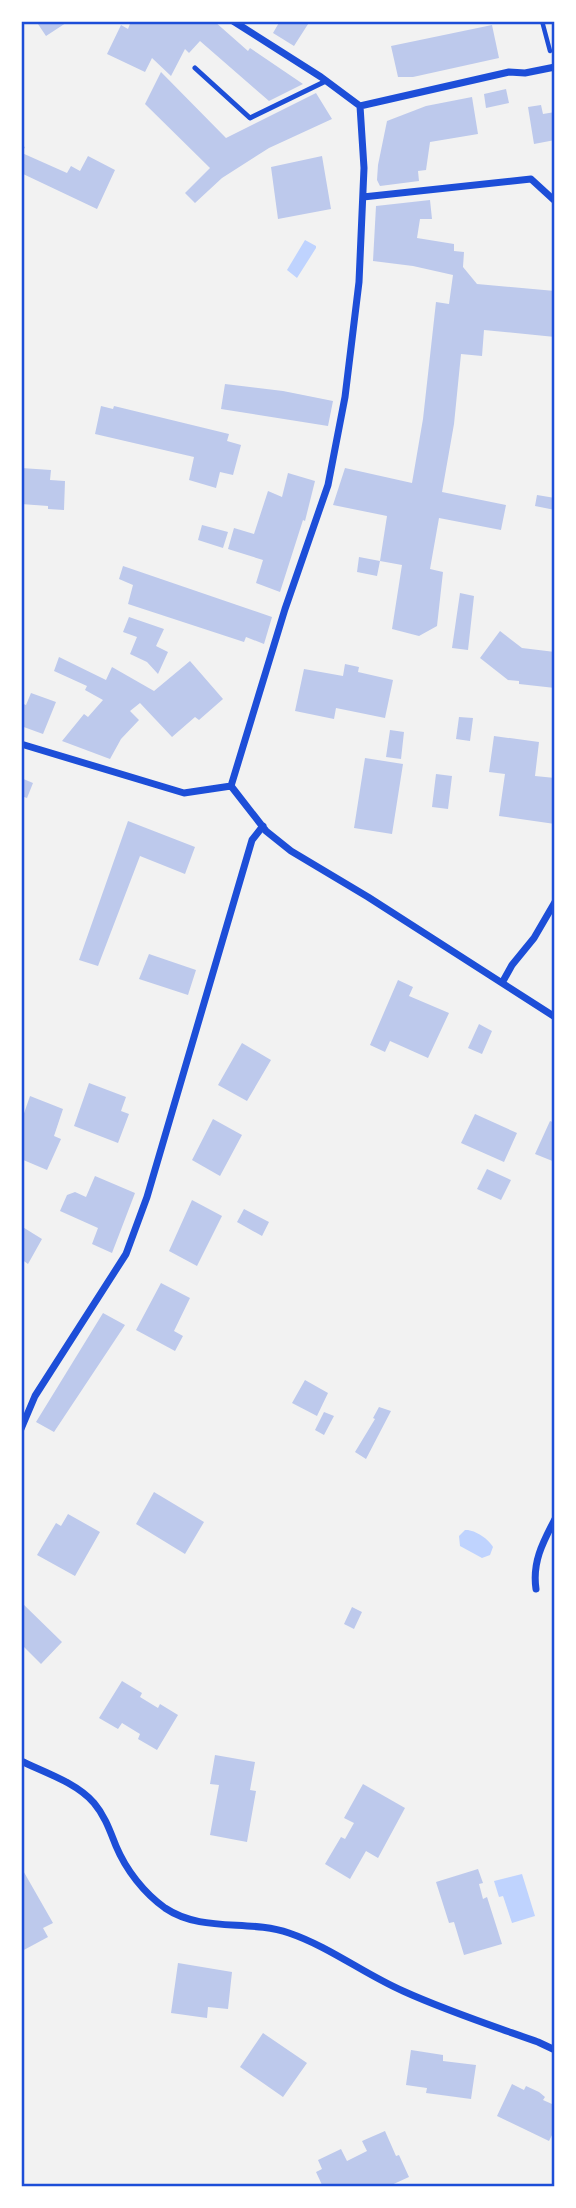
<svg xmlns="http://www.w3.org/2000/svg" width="576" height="2208" font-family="'Varela Round',sans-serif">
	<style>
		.water { fill: #bfd3fe }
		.building { fill: #bdc9ec }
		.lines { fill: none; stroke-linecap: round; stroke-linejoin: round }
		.path { stroke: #1d4ed8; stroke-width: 4.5 }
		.service { stroke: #1d4ed8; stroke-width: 5 }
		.minor { stroke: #1d4ed8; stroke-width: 7 }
		.neatline { fill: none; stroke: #1d4ed8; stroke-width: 2.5 }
	</style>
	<rect width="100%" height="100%" fill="#f2f2f2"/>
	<path class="water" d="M305 240 316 246V248L297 278 287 270Z
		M465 1530C474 1529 489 1539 493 1547L490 1555 482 1558 460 1546 459 1536Z
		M522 1874 535 1916 512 1923 503 1896 499 1897 494 1881Z"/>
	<path class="building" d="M36 21H69L46 36Z
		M131 21H214L248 51 250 48 303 84 269 101 200 41 189 53 185 49 171 76 152 58 145 72 107 54 121 25 128 29Z
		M280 21H310L294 46 273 33Z
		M492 25 499 58 413 77H398L391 46Z
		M161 72 226 138 316 93 332 119 269 148 222 178 195 203 185 193 210 168 145 104Z
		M506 89 509 103 486 108 484 94Z
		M472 97 478 134 430 142 426 170 418 171 419 181 380 186 377 180 378 165 387 121 426 106Z
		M541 105 543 114 555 112V140L534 144 528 107Z
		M21 145 25 147 22 153 67 173 71 166 80 171 88 156 115 170 97 209 21 173Z
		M322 156 331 209 278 219 271 167Z
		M430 200 432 219H420L417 238 454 244V251L464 252 463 267 477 284 555 291V337L484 330 482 356 461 354 454 424 442 492 506 505 501 530 439 518 430 569 443 572 437 626 419 636 392 629 402 565 380 561 377 576 357 572 359 557 380 561 387 516 333 505 345 468 412 483 423 419 436 302 449 304 453 275 413 266 373 261 376 206Z
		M225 384 283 391 333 401 328 426 221 409Z
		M101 406 113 409 114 406 229 434 227 441 241 445 233 475 220 472 216 488 189 480 194 457 95 434Z
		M21 468 51 470 50 480 65 481 64 510 48 509V506L21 504Z
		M288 473 315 481 305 521 303 520 280 592 256 583 263 560 228 549 234 528 254 534 268 491 282 497Z
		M537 495 555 498V510L535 506Z
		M202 525 228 532 223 548 198 540Z
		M123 566 272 617 264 644 246 637 244 642 128 604 133 585 119 579Z
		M460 593 474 596 468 650 452 648Z
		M129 617 164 629 156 646 168 652 158 674 147 662 130 654 137 637 123 632Z
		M500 631 522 648 555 652V688L519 684V681L508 680 480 658Z
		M59 657 106 680 112 667 154 691 190 661 223 699 199 720 195 717 172 737 140 703 130 711 139 720 121 739 110 759 62 741 84 714 88 717 103 700 85 690 87 686 54 671Z
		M345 664 359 667 358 672 393 680 385 718 336 708 334 719 295 711 304 669 343 676Z
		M31 693 56 702 43 734 21 726V703L26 705Z
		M459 717 473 718 470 741 456 739Z
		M390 730 404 732 401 759 386 757Z
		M494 736 539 742 535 776 555 778V824L499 816 505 774 489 772Z
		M365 758 403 764 392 834 354 828Z
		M436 774 452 776 448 809 432 807Z
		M21 778 33 783 27 798 21 796Z
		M128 821 195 847 185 874 140 856 98 966 79 960Z
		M149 954 196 970 188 995 139 979Z
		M398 980 413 987 409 996 449 1013 428 1058 390 1041 385 1052 370 1045Z
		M479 1024 492 1031 482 1054 468 1048Z
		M242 1043 271 1060 247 1101 218 1085Z
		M89 1083 126 1097 121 1111 129 1114 118 1143 74 1126Z
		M30 1096 63 1109 54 1136 61 1139 47 1170 21 1159V1122Z
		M475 1114 517 1133 504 1162 461 1143Z
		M213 1119 242 1135 220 1176 192 1160Z
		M550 1121 555 1123V1162L535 1154Z
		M487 1169 511 1180 501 1200 477 1189Z
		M95 1176 135 1193 112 1253 92 1244 98 1228 60 1211 67 1195 75 1192 86 1197Z
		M192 1200 222 1216 197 1266 169 1251Z
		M244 1209 269 1222 262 1236 237 1222Z
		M21 1226 42 1239 28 1264 21 1259Z
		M161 1283 190 1298 174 1331 183 1336 175 1351 136 1330Z
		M103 1313 125 1325 54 1432 36 1422Z
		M305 1380 328 1393 317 1416 292 1403Z
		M379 1407 391 1411 366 1459 355 1452 375 1419 373 1418Z
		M324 1412 334 1416 324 1435 315 1430Z
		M154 1492 204 1522 185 1554 136 1524Z
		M68 1514 100 1532 75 1576 37 1555 56 1523 61 1526Z
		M21 1602 62 1642 41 1664 24 1647 21 1650Z
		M352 1607 362 1612 354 1629 344 1624Z
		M122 1681 142 1693 140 1697 158 1708 160 1704 178 1715 157 1750 138 1739 140 1734 122 1723 118 1729 99 1718Z
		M215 1755 255 1762 250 1790 256 1791 247 1842 210 1835 219 1785 210 1784Z
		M363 1784 405 1808 378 1858 366 1851 350 1879 325 1864 341 1837 345 1839 354 1823 344 1818Z
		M21 1867 53 1923 43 1928 48 1937 22 1951Z
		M478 1869 483 1883 479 1884 483 1899 487 1897 502 1944 464 1955 454 1922 449 1923 436 1882Z
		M178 1963 232 1972 228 2009 208 2007 207 2018 171 2013Z
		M263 2033 307 2063 283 2097 240 2067Z
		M411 2050 443 2055V2061L476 2065 471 2099 426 2093 427 2088 406 2085Z
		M512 2084 524 2090 526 2086 539 2092 545 2097 543 2100 552 2104 555 2098V2129L549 2141 497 2116Z
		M385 2131 396 2156 399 2155 409 2177 387 2187H323L316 2172 322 2169 318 2160 341 2149 347 2161 367 2151 362 2141Z"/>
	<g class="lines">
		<path class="path" d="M542 21 550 51"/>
		<path class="service" d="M195 68 250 118 326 81"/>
		<path class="minor" d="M233 21 321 77 360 106
			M360 106 509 72 525 73 555 67
			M363 197 531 179 555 201
			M21 744 184 793 231 786
			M231 786 285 609 328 485 345 397 359 282 364 168 360 106
			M231 786 266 831 291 851 368 897 555 1017
			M502 983 512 965 534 938 555 902
			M21 1429 35 1396 126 1254 147 1197 252 840 263 826
			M536 1589C532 1562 543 1542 555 1519
			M21 1761C44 1772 77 1783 94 1803 105 1816 110 1831 116 1846 126 1870 144 1893 165 1908 202 1933 249 1919 289 1933 330 1947 364 1974 403 1991 447 2011 493 2026 538 2042L555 2050"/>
	</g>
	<rect width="576" height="2208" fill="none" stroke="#ffffff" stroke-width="46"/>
	<rect x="23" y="23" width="530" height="2162" class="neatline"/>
</svg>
